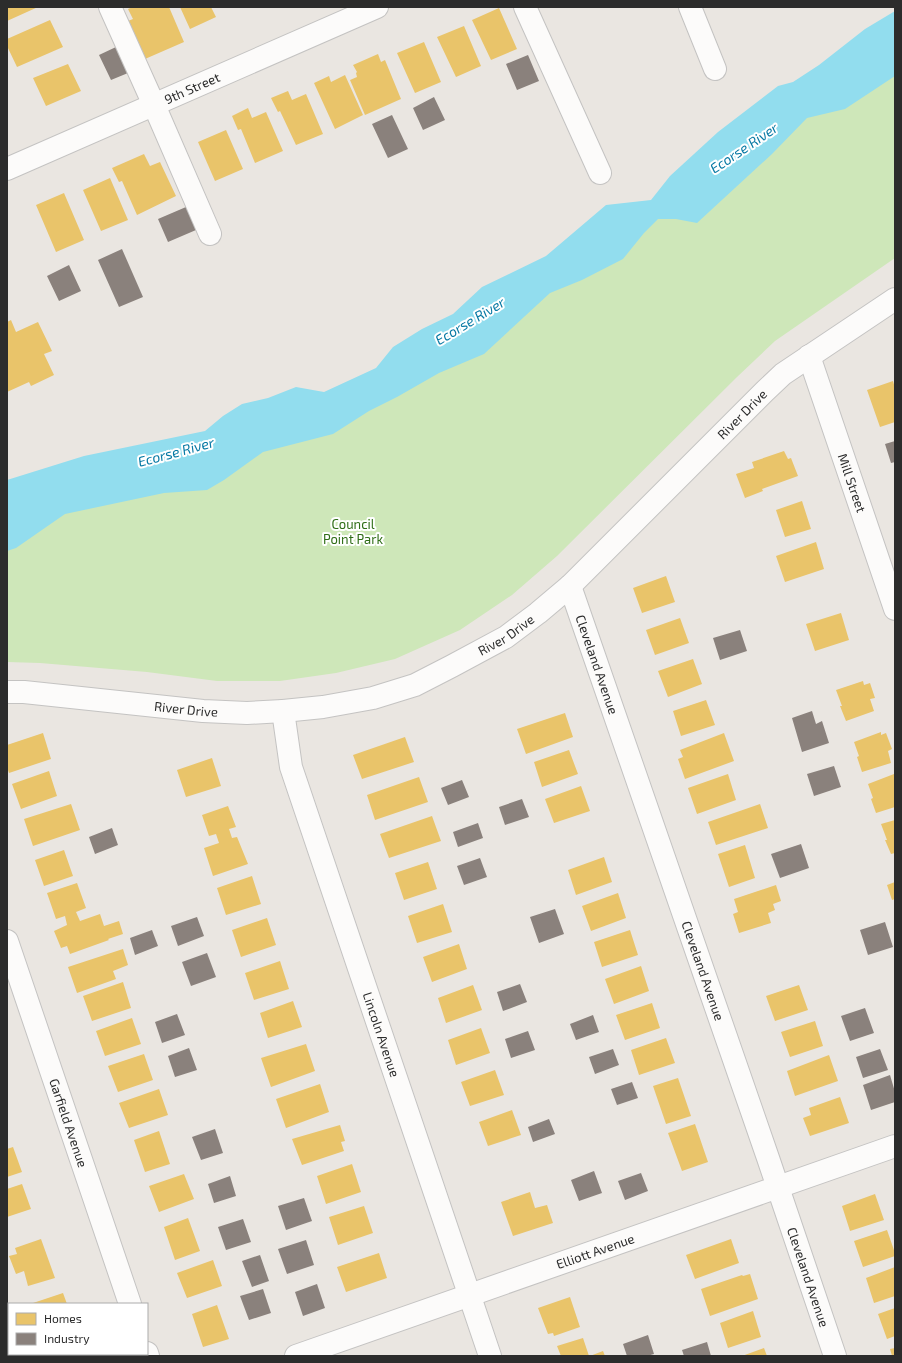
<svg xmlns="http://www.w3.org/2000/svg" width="902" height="1363" font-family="'Exo 2',sans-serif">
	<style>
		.green { fill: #cee7b9 }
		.water { fill: #92ddee }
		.homes { fill: #e9c46a }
		.industry { fill: #8a817c }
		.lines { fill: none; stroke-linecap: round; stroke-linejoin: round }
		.minor-casing { stroke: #c4c3c2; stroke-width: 24 }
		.minor { stroke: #fcfbfa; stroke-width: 22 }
		.labels { text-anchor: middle; stroke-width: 4; stroke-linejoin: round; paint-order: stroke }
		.street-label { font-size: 13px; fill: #2c2c2c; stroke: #fff }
		.park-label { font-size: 13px; fill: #2f6d17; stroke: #fff }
		.water-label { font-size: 14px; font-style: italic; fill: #0779a4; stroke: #fff }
	</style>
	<rect width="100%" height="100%" fill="#eae6e1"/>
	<path class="green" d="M895 55V258L775 341 737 377 557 556 512 595 460 630 395 659 336 673 280 681H217L147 672 40 663 7 662V507L353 388Z"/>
	<path class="water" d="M895 11V76L845 109 807 118 772 154 697 223 676 219H658L644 233 623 259 582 280 550 293 484 354 439 373 397 397 369 411 333 434 263 452 224 480 207 490 164 493 65 514 16 548 7 551V480L84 456 205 431 223 416 242 404 268 398 296 387 324 392 376 368 393 347 422 329 453 314 482 287 546 256 606 205 651 200 670 176 718 132 778 86 793 82 819 65 865 29Z"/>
	<path class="homes" d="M7 7H38L7 21Z
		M133 7H169L184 42 145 59 128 21 133 19 128 9Z
		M180 7H211L216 17 190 29Z
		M499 8 517 49 491 60 472 20Z
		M50 20 63 47 17 67 7 46V39Z
		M464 26 481 66 456 77 437 37Z
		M424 42 441 82 415 93 397 53Z
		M378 54 381 62 385 60 401 99 365 115 350 80 357 77 356 73 357 72 353 65Z
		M68 64 81 91 46 106 33 78Z
		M345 75 363 115 335 129 314 83 329 76 331 82Z
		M288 91 292 100 306 94 323 134 296 145 280 111 278 112 271 98Z
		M248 108 252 118 266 112 283 151 255 163 241 129 238 130 232 116Z
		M226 130 243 169 215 181 198 142Z
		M144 154 150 166 160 162 176 196 137 215 122 181 119 182 112 168Z
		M110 178 128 220 101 231 83 190Z
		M64 193 84 240 56 252 36 205Z
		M11 320 16 332 38 322 52 351 44 354 54 375 31 386 29 382 7 392V322Z
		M893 381 895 388V422L880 427 867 390Z
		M784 451 788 459 791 458 798 476 762 489 763 491 745 498 736 474 754 468 752 462Z
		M802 501 811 529 785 537 776 510Z
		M816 542 824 569 785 582 776 556Z
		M666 576 675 602 642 613 633 588Z
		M841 613 849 640 815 651 806 624Z
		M680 618 689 643 655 655 646 630Z
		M693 659 702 684 668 697 658 671Z
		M863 681 864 685 870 683 875 698 870 699 874 711 846 721 840 706H842L836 690Z
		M706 700 715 725 681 736 673 711Z
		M565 713 573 737 526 754 517 729Z
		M881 732V735L886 733 892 749 888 751 891 763 862 772 857 757 859 756 854 742Z
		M43 733 51 759 9 773 7 767V745Z
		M724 733 734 761 685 779 678 759 683 757 680 750Z
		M405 737 414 762 362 779 353 755Z
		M569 750 578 774 542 787 534 762Z
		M212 758 221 786 186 797 177 770Z
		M49 771 57 796 21 809 12 784Z
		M728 774 736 800 697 814 688 788Z
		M894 774 895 807 876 813 871 799 873 798 868 784Z
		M419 777 428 802 375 820 367 795Z
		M581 786 590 811 554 823 545 799Z
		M71 804 80 830 33 846 24 819Z
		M760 804 768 828 716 845 708 822Z
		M228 806 236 827 229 829 232 838 237 837 248 864 213 876 204 848 219 843 216 834 209 836 202 815Z
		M432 816 441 841 389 858 380 834Z
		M895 820V853L891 854 885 840H887L881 824Z
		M745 845 755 878 729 887 718 854Z
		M64 850 73 876 44 886 35 860Z
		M604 857 612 882 576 895 568 870Z
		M428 862 437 889 404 900 395 873Z
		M252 876 261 904 226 915 217 888Z
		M895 882V899L892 900 887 885Z
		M77 883 86 908 76 912 80 921 100 914 104 926 119 921 123 934 108 939 109 940 70 954 67 946 61 948 54 931 67 925 65 916 56 919 47 893Z
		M776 885 781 901 773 904 775 910 768 913 771 923 739 933 733 914 738 912 734 899Z
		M618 893 626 918 591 931 582 906Z
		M443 904 452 932 417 943 408 916Z
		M267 918 276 945 241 957 232 930Z
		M630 930 638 955 602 967 594 942Z
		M459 944 467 969 432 982 423 957Z
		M123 949 128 965 113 971 116 979 77 993 68 967Z
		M280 961 289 989 254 1000 245 973Z
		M641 966 649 991 614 1004 605 979Z
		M123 982 131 1008 92 1021 83 996Z
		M473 985 482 1010 446 1023 438 998Z
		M799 985 808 1010 775 1021 766 996Z
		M293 1001 302 1027 268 1038 260 1013Z
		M652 1003 660 1028 625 1040 616 1015Z
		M132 1018 141 1044 105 1056 96 1031Z
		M815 1021 823 1046 790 1057 781 1032Z
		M481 1028 490 1053 456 1065 448 1040Z
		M666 1038 675 1063 639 1075 631 1050Z
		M306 1044 315 1071 271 1087 261 1058Z
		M144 1054 153 1080 118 1092 108 1066Z
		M829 1055 838 1081 795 1096 787 1071Z
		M495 1070 504 1095 470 1106 461 1082Z
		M678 1078 691 1116 666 1124 653 1086Z
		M320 1084 329 1112 286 1128 276 1099Z
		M159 1089 168 1115 129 1128 119 1103Z
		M840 1097 849 1123 810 1136 803 1118 811 1115 809 1108Z
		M512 1110 521 1135 488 1146 479 1122Z
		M695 1124 708 1162 682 1171 668 1133Z
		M340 1125 345 1141 341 1142 344 1151 302 1165 292 1139Z
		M159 1131 170 1164 145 1172 134 1140Z
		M13 1147 22 1172 7 1177V1149Z
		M352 1164 361 1192 326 1204 317 1176Z
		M184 1174 194 1199 159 1212 149 1186Z
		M22 1184 31 1209 7 1217V1189Z
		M530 1192 535 1208 547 1205 553 1223 513 1236 501 1202Z
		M875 1194 884 1220 850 1231 842 1206Z
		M364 1206 373 1233 338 1245 329 1217Z
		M188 1218 200 1251 175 1260 164 1227Z
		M887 1230 895 1253V1256L863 1267 854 1241Z
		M41 1239 55 1278 28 1286 24 1271 16 1274 9 1256 17 1254 15 1248Z
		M731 1239 739 1263 695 1279 686 1255Z
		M379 1253 387 1278 346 1292 337 1267Z
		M213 1260 222 1286 187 1298 177 1273Z
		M895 1267V1296L874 1303 866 1278Z
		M750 1274 758 1299 710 1316 701 1289 742 1275 743 1276Z
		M63 1293 67 1304H30Z
		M570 1297 580 1327 554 1336 553 1333 548 1334 538 1308Z
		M217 1305 229 1339 203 1347 192 1314Z
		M895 1308V1336L887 1339 878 1314Z
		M753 1311 761 1337 728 1348 720 1323Z
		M583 1338 589 1356H561L557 1346Z
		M764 1348 767 1356H742Z
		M895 1348V1356H892L890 1349Z
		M603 1351 605 1356H590Z
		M46 1354H71L66 1356H46Z"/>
	<path class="industry" d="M116 47 128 73 111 80 99 55Z
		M528 55 539 81 517 90 506 64Z
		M434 97 445 120 423 130 413 108Z
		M392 115 408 149 388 158 372 124Z
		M186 207 196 230 168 242 158 219Z
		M122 249 143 297 119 307 98 260Z
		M69 265 81 291 59 301 47 276Z
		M895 441V462L891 463 885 444Z
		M740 630 747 651 720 660 713 638Z
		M812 711 816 724 822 721 829 743 802 752 792 718Z
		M834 766 841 787 814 796 807 774Z
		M462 780 469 797 448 805 441 788Z
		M522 799 529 817 505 825 499 807Z
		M478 823 483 838 458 847 453 832Z
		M112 828 118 845 95 854 89 837Z
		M801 844 809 868 780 878 771 854Z
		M480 858 487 877 464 885 457 866Z
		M555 909 564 934 539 943 530 917Z
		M197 917 204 936 178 946 171 926Z
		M885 922 893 947 868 955 860 930Z
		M152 930 158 946 135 955 130 938Z
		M207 953 216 977 191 986 182 962Z
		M520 984 527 1002 503 1011 497 992Z
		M865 1008 874 1033 850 1041 841 1016Z
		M177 1014 185 1035 162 1043 155 1022Z
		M593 1015 599 1032 576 1040 570 1024Z
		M528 1031 535 1050 511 1058 505 1039Z
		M189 1048 197 1070 175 1077 168 1056Z
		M613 1049 619 1065 595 1074 589 1057Z
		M880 1049 888 1070 863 1078 856 1057Z
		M890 1075 895 1092V1102L871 1110 863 1085Z
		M632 1082 638 1098 617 1105 611 1089Z
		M549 1119 555 1134 533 1142 528 1127Z
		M215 1129 223 1153 201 1160 192 1137Z
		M594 1171 602 1193 579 1201 571 1180Z
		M641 1173 648 1191 625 1200 618 1181Z
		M230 1176 236 1196 214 1203 208 1184Z
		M304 1198 312 1221 286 1230 278 1206Z
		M243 1219 251 1242 226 1250 218 1227Z
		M306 1240 314 1265 287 1274 278 1249Z
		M260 1255 269 1281 252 1287 242 1261Z
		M317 1284 325 1308 303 1316 295 1292Z
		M263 1289 271 1313 249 1320 240 1296Z
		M648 1335 654 1354 647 1356H627L623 1344Z
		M707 1342 711 1356H684L682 1350Z"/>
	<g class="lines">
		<g class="minor-casing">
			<g id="minor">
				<path d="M110 7 154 105 210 234"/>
				<path d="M525 7 600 173"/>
				<path d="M690 7 715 69"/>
				<path id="s1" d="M7 169 377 7"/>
				<path id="s2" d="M809 356 895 609"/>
				<path id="s3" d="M570 586 768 1158 835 1356"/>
				<path id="s4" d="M7 692H24L203 711 247 713 283 711 323 707 373 698 415 685 452 666 506 637 538 613 570 586 765 391 783 374 895 299"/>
				<path id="s5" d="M283 711 291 767 490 1356"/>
				<path id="s6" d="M7 941 130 1304"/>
				<path d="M147 1353 148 1356"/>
				<path id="s7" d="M296 1356 895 1146"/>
			</g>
		</g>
		<use href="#minor" class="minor"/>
	</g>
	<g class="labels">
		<g class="street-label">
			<text dy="5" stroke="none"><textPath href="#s1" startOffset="202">9th Street</textPath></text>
			<text dy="5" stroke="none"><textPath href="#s4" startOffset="840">River Drive</textPath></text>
			<text dy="5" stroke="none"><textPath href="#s2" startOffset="134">Mill Street</textPath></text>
			<text dy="5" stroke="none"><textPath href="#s4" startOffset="516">River Drive</textPath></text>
			<text dy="5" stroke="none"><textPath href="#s3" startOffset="83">Cleveland Avenue</textPath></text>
			<text dy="5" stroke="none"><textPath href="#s4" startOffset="180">River Drive</textPath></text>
			<text dy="5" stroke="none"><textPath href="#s3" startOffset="407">Cleveland Avenue</textPath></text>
			<text dy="5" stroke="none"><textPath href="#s5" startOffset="339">Lincoln Avenue</textPath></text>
			<text dy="5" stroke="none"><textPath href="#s6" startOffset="192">Garfield Avenue</textPath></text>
			<text dy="5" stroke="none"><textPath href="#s7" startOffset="317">Elliott Avenue</textPath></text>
			<text dy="5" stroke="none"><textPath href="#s3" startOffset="731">Cleveland Avenue</textPath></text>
		</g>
		<g class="park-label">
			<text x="353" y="529">Council<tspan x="353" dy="15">Point Park</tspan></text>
		</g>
		<g class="water-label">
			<text transform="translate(744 148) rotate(-34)" y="5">Ecorse River</text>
			<text transform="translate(470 321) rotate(-31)" y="5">Ecorse River</text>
			<text transform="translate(176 452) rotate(-15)" y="5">Ecorse River</text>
		</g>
	</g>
	<rect width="902" height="1363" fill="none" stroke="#2c2c2c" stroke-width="16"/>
	<rect x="8" y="1303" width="140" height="52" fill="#ffffff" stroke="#ababab"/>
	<rect x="16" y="1313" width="20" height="12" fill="#e9c46a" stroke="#ababab"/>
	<text x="44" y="1323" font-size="12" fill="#2c2c2c">Homes</text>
	<rect x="16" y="1333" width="20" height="12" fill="#8a817c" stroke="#ababab"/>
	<text x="44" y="1343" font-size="12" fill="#2c2c2c">Industry</text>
</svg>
